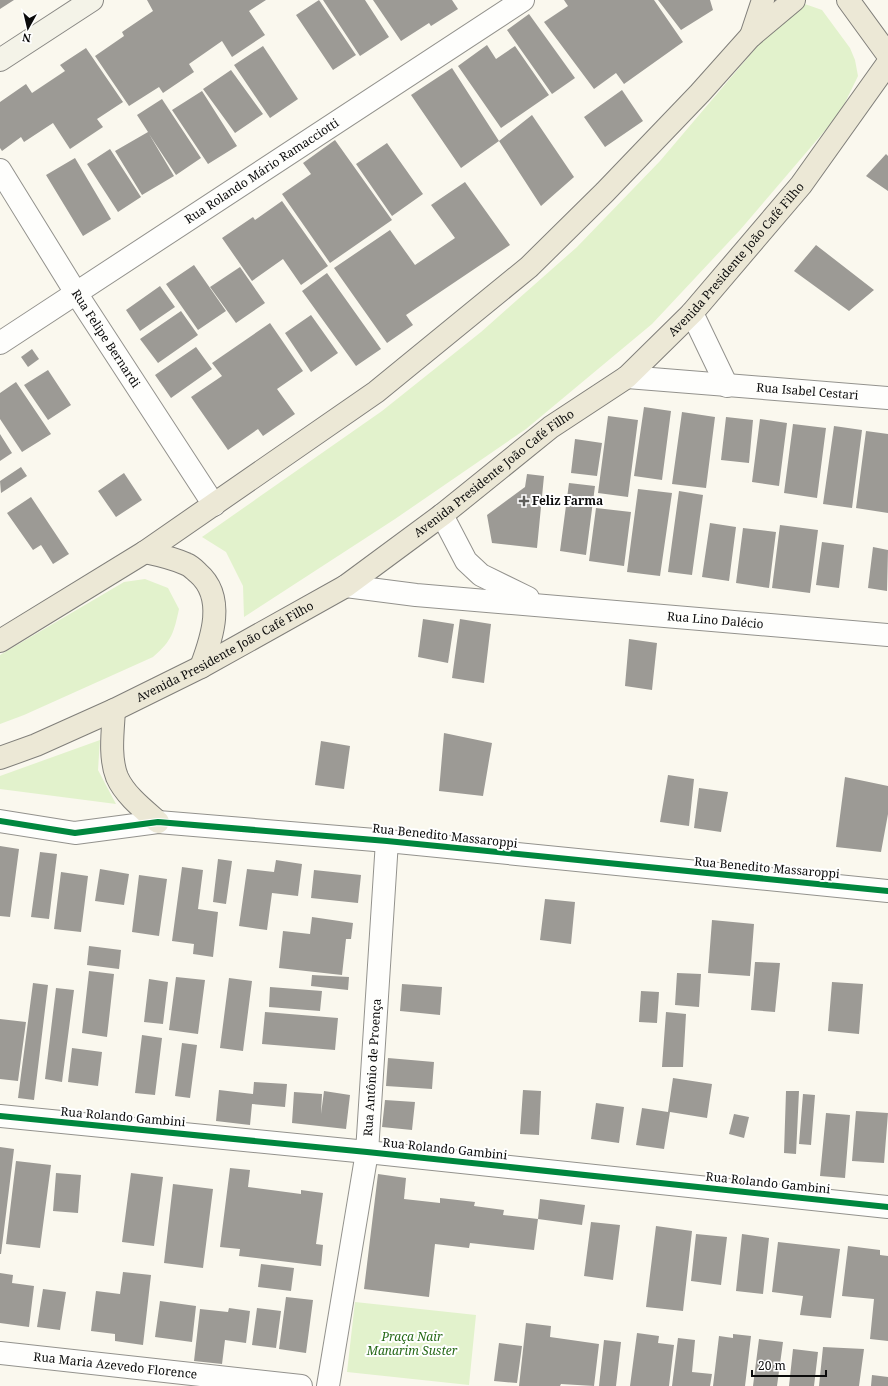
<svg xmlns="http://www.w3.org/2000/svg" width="888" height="1386" font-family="'Noto Serif',serif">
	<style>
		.green { fill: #e2f2cc }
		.building { fill: #9c9a95 }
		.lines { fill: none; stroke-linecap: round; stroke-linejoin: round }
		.minor-casing { stroke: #93928d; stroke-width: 24 }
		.secondary-casing { stroke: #898884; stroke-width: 24 }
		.primary-casing { stroke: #807f7a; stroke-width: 24 }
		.minor { stroke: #fefefc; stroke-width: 22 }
		.secondary { stroke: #f4f3e8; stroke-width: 22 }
		.primary { stroke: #ece8d6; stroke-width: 22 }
		.cycleway-casing { stroke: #fff; stroke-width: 8 }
		.cycleway { stroke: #00873e; stroke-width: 6 }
		.poi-dot { fill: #5f5e5a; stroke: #fff; stroke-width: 1.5 }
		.labels { text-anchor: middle; stroke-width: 4; stroke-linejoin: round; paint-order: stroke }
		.street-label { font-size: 12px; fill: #0b0b0b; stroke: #fff }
		.poi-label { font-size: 12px; font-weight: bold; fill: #0b0b0b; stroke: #fff; text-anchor: start }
		.park-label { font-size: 12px; font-style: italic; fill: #256817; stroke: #fff }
	</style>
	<rect width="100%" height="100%" fill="#faf8ee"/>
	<path class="green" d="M802 3 822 10 850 48 855 60 858 76 840 113 740 230 652 324 526 429 395 519 244 617 243 586 226 552 202 537 382 411 481 332 577 247 660 161 783 16Z
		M145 579 168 588 179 609C174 632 172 641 153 657L24 715 0 724V655L124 582Z
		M100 740 98 770 116 804 0 789V776Z
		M355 1302 476 1315 469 1385 347 1372Z"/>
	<path class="building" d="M0 0H14L0 9Z
		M147 0H266L249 11 265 35 232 57 222 41 189 64 194 72 163 93 159 87 129 106 95 56 124 36 122 32 153 11Z
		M319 0 356 55 333 70 296 15Z
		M323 0H365L389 37 360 56Z
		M373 0H452L458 9 431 26 429 23 401 41Z
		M564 0H654L683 42 624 84 616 73 594 89 544 22 568 6Z
		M658 0H710L713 10 681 30Z
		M529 14 575 78 552 94 507 30Z
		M487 45 496 59 515 46 549 95 501 128 458 66Z
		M263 46 298 99 270 118 234 65Z
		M86 48 123 102 97 119 103 127 70 149 53 123 24 142 21 137 2 151 0 148V102L26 84 32 93 65 71 60 65Z
		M452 68 499 141 461 168 411 95Z
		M231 70 263 114 235 133 203 89Z
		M622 90 643 121 605 147 584 117Z
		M202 91 237 146 208 164 172 110Z
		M162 99 201 158 176 175 149 134 174 176 142 195 115 151 148 132 137 115Z
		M532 115 574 177 541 206 499 141Z
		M335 140 392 220 330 263 282 194 311 174 303 163Z
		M387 143 423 194 392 216 356 164Z
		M110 149 141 197 118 212 87 164Z
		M886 154 888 156V191L866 176Z
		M75 158 111 219 83 236 46 175Z
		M465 182 510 245 406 315 413 325 387 343 334 268 390 230 415 265 455 238 431 205Z
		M282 201 328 266 301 285 283 259 252 281 222 238 253 217 255 220Z
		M816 245 874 290 849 311 794 271Z
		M194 265 226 311 198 330 166 284Z
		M240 267 265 303 236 323 210 287Z
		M327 273 381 349 356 366 302 291Z
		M160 286 175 307 140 331 126 310Z
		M181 311 198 335 158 363 140 339Z
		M311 315 338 353 311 372 285 333Z
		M270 323 303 371 277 389 295 414 263 436 258 429 228 450 191 397 222 376 212 363Z
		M196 347 212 369 171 398 155 375Z
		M32 349 39 359 28 367 21 357Z
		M48 370 71 405 48 420 24 385Z
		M16 382 51 434 22 452 0 419V393Z
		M644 407 671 411 662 480 634 476Z
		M682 412 715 417 706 488 672 484Z
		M608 416 638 420 628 497 598 493Z
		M726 417 753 420 749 463 721 460Z
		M760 419 787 423 779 486 752 482Z
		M793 424 826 428 817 498 784 493Z
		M834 426 862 430 852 508 823 504Z
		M866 431 888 434V513L856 508Z
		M0 434 12 453 0 461Z
		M575 439 602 443 597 476 571 473Z
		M21 467 27 476 1 493 0 481Z
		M124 473 142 500 116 517 98 491Z
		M527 474 544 476 537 548 492 543 487 515 525 487Z
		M569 483 595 486 586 555 560 551Z
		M638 489 672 493 660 576 627 572Z
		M679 491 703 495 692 575 668 572Z
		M31 497 69 554 53 564 41 545 33 550 7 513Z
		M596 508 631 512 624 566 589 561Z
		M710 523 736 527 729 581 702 577Z
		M780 525 818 530 810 593 772 588Z
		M743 528 776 532 769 588 736 583Z
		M822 542 844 545 839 588 816 585Z
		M873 547 888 550 887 591 868 588Z
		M423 619 454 624 448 663 418 657Z
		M460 619 491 624 484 683 452 678Z
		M629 639 657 643 652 690 625 686Z
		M444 733 492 743 483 796 439 791Z
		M321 741 350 746 344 789 315 785Z
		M668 775 694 779 689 826 660 822Z
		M845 777 888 786V814L881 852 836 847Z
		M699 788 728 792 721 832 694 828Z
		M0 846 19 849 10 917 0 916Z
		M40 852 57 854 49 919 31 917Z
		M218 859 232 861 226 904 213 902Z
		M276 860 302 864 298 896 272 893 267 930 239 926 247 869 274 872Z
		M182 867 203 870 198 909 218 912 213 957 193 954 194 944 172 941Z
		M100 869 129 874 124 905 95 901Z
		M314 870 361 875 358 903 311 898Z
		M61 872 88 876 81 932 54 929Z
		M139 875 167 879 159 936 132 932Z
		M545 899 575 902 571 944 540 940Z
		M312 917 353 923 351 939H346L342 975 279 968 283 931 310 934Z
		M712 920 754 924 750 976 708 973Z
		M89 946 121 950 119 969 87 965Z
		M755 962 780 963 775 1012 751 1010Z
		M89 971 114 974 107 1037 82 1033Z
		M677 973 701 974 699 1007 675 1005Z
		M312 975 349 977 348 990 311 986Z
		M176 977 205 980 198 1034 169 1030Z
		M229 978 252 981 243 1051 220 1048Z
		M149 979 168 982 163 1024 144 1022Z
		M832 982 863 984 859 1034 828 1031Z
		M33 983 48 985 34 1100 18 1098Z
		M402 984 442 987 440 1015 400 1011Z
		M270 987 322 991 320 1011 269 1007Z
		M56 988 74 990 62 1082 45 1079Z
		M641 991 659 992 657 1023 639 1022Z
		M265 1012 338 1018 335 1050 262 1044Z
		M666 1012 686 1014 683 1067H662Z
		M0 1019 26 1022 18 1081 0 1079Z
		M142 1035 162 1038 155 1095 135 1093Z
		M182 1043 197 1045 190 1098 175 1096Z
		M72 1048 102 1052 98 1086 68 1082Z
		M388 1058 434 1062 432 1089 386 1086Z
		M673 1078 712 1084 707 1118 670 1112 664 1149 636 1145 642 1108 668 1112Z
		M254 1082 287 1084 285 1107 252 1104 250 1125 216 1121 219 1090 253 1094Z
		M523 1090 541 1091 539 1135 520 1134Z
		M324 1091 350 1095 346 1129 292 1123 294 1092 322 1094 321 1114Z
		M786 1091H799L796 1154 784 1153Z
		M803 1094 815 1095 811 1145 799 1144Z
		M385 1100 415 1102 412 1130 382 1127Z
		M596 1103 624 1107 619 1143 591 1139Z
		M856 1111 888 1113 884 1163 852 1161Z
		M826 1113 850 1115 845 1178 820 1176Z
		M734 1114 749 1117 744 1138 729 1134Z
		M0 1147 14 1149 1 1254H0Z
		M16 1161 51 1165 40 1248 6 1244Z
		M230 1168 250 1170 248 1187 301 1194V1190L323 1193 316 1244 323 1245 321 1266 239 1256 240 1249 220 1247Z
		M56 1173 81 1175 78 1213 53 1211Z
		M131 1173 163 1177 154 1246 122 1242Z
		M378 1174 406 1178 404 1199 440 1203V1198L475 1202 474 1206 504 1210 503 1215 538 1219 534 1250 470 1243 469 1248 435 1244 429 1297 364 1289Z
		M173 1184 213 1189 203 1268 164 1263Z
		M540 1199 585 1205 582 1225 538 1219Z
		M591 1222 620 1225 613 1280 584 1276Z
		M656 1226 692 1231 683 1311 646 1307Z
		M696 1234 727 1237 721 1285 691 1281Z
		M742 1234 769 1238 763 1294 736 1291Z
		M778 1242 840 1249 831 1318 800 1315 803 1296 772 1292Z
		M848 1246 880 1250V1255L888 1256V1341L870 1339 874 1299 842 1296Z
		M261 1264 294 1268 291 1291 258 1287Z
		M123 1272 151 1275 143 1345 115 1341V1334L91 1331 96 1291 120 1294Z
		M0 1273 13 1275 12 1283 34 1286 29 1327 0 1323Z
		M43 1289 66 1292 60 1330 37 1327Z
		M286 1297 313 1300 306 1353 279 1349Z
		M160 1301 196 1306 192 1342 155 1337Z
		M229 1308 250 1311 246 1343 225 1340 222 1364 194 1361 200 1309 228 1312Z
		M257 1308 281 1311 276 1348 252 1345Z
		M526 1323 551 1326 550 1337 599 1344 594 1386 561 1384 560 1386H519Z
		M637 1333 659 1336 658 1343 674 1345 669 1386H630Z
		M733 1334 751 1336 745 1386H713L719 1336 733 1338Z
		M678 1338 695 1340 692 1372 712 1374 710 1386H672Z
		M759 1339 783 1342 777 1386H753Z
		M604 1340 621 1342 616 1386H599Z
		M499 1343 522 1346 517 1383 494 1381Z
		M823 1347 864 1349 859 1386H819Z
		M793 1349 818 1352 814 1386H789Z
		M872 1375 888 1377V1386H871Z"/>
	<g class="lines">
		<g class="minor-casing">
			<g id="minor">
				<path id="s1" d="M0 170 76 293 214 505"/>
				<path d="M692 313 727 386"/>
				<path id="s2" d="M0 343 523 0"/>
				<path id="s3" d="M627 377 888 398"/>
				<path d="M442 515 466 561 481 575 528 598"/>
				<path id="s4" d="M346 586 416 595 888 635"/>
				<path d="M0 821 75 833 158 822 387 841 888 891"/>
				<path d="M0 1116 367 1152 888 1207"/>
				<path id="s5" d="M0 1353 301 1386"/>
				<path id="s6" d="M328 1386 367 1152 387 841"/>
			</g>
		</g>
		<g class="secondary-casing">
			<path id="secondary" d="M0 60 92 0"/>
		</g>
		<g class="primary-casing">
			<g id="primary">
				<path d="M848 0 888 55"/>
				<path d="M751 36 763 0"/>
				<path d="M145 552C159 555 173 558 186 564 191 566 195 570 198 573 226 597 212 638 201 667"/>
				<path d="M0 641 145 552 376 392 529 267 605 192 700 93 750 37 794 0"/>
				<path d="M114 710C113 730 109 757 117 777 125 795 143 809 158 822"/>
				<path id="s7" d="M0 758 36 745 114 710 201 667 346 586 442 515 551 427 627 377 692 313 801 185 888 63"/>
			</g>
		</g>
		<use href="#minor" class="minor"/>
		<use href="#secondary" class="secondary"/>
		<use href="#primary" class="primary"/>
		<g class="cycleway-casing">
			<path id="cycleway" d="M0 821 75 833 158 822 387 841 888 891
				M0 1116 367 1152 888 1207"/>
		</g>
		<use href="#cycleway" class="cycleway"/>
	</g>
	<path class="poi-dot" d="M522 495h4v4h4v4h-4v4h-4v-4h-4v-4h4z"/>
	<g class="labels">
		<g class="street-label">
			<text dy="4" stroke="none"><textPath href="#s2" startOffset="313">Rua Rolando Mário Ramacciotti</textPath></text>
			<text dy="4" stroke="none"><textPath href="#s7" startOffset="898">Avenida Presidente João Café Filho</textPath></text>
			<text dy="4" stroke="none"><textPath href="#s1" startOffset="199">Rua Felipe Bernardi</textPath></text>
			<text dy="4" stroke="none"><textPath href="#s3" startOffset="181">Rua Isabel Cestari</textPath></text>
			<text dy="4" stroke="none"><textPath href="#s7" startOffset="573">Avenida Presidente João Café Filho</textPath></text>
			<text dy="4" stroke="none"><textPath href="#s4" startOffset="371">Rua Lino Dalécio</textPath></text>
			<text dy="4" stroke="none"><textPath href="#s7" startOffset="249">Avenida Presidente João Café Filho</textPath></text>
			<text transform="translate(445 836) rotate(6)" y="4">Rua Benedito Massaroppi</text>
			<text transform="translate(767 868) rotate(5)" y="4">Rua Benedito Massaroppi</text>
			<text dy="4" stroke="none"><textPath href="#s6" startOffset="322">Rua Antônio de Proença</textPath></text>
			<text transform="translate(123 1117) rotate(5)" y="4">Rua Rolando Gambini</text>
			<text transform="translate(445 1149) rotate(6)" y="4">Rua Rolando Gambini</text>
			<text transform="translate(768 1183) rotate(6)" y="4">Rua Rolando Gambini</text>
			<text dy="4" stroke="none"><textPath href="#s5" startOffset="116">Rua Maria Azevedo Florence</textPath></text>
		</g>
		<g class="poi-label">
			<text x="532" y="505">Feliz Farma</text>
		</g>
		<g class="park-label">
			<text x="412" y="1341">Praça Nair<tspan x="412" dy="14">Manarim Suster</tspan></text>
		</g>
	</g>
	<g transform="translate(28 28) rotate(188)" stroke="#ffffff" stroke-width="3" paint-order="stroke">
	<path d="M0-3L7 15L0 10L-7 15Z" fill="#0b0b0b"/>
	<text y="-6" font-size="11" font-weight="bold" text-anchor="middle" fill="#0b0b0b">N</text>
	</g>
	<path d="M752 1370v6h74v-6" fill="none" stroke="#0b0b0b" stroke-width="2"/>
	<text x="758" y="1370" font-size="12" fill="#0b0b0b" stroke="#ffffff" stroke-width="3" paint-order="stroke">20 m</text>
</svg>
